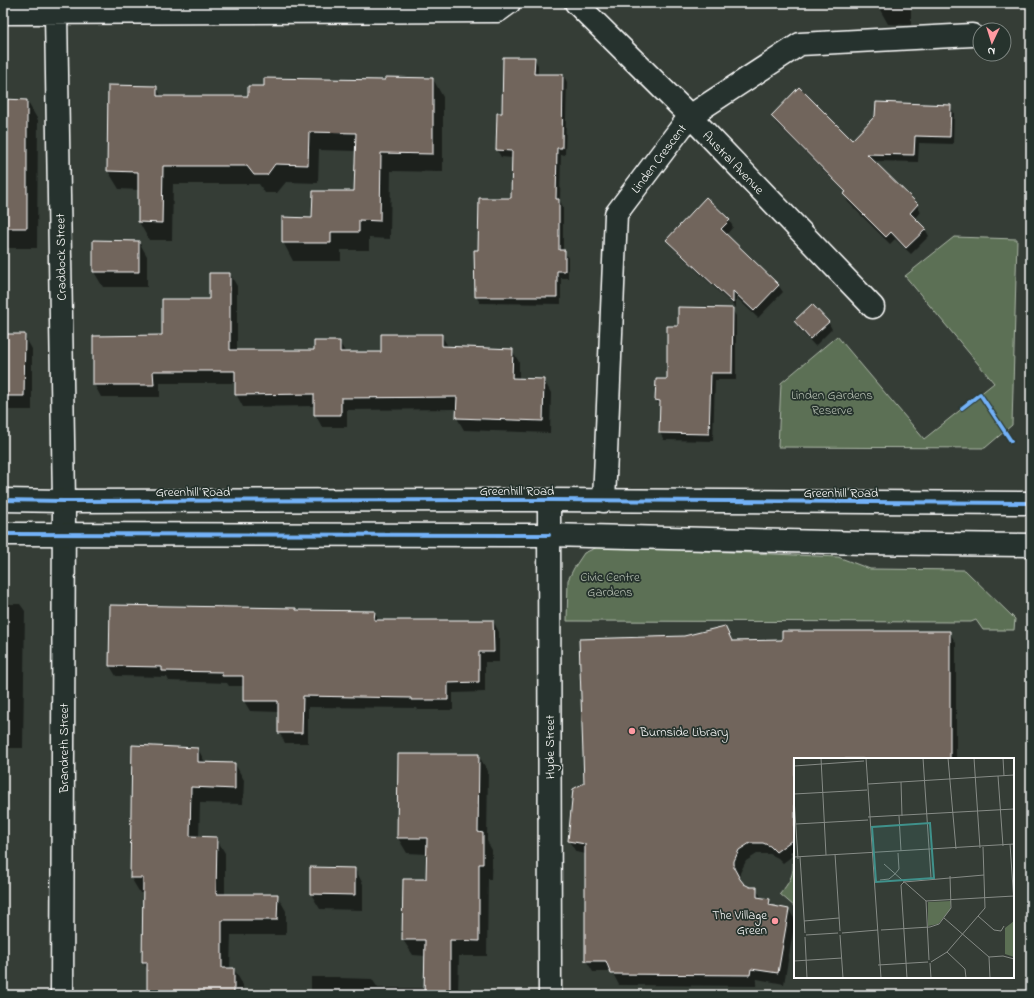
<svg xmlns="http://www.w3.org/2000/svg" width="1034" height="998" font-family="'Indie Flower',sans-serif">
	<style>
		.green { fill: #5c7054; stroke: #aeb8aa }
		.shadow { fill: #0007; fill-rule: evenodd }
		.building { fill: #71655c; stroke: #fff }
		.lines { fill: none; stroke-linecap: round; stroke-linejoin: round }
		.minor-casing { stroke: #fff; stroke-width: 25 }
		.secondary-casing { stroke: #fff; stroke-width: 25 }
		.minor { stroke: #26332d; stroke-width: 22 }
		.secondary { stroke: #26332d; stroke-width: 22 }
		.cycleway-casing { stroke: #26332d; stroke-width: 6 }
		.cycleway { stroke: #73b2f8; stroke-width: 4 }
		.poi-dot { fill: #ff9aa2; stroke: #26332d; stroke-width: 1.5 }
		.labels { text-anchor: middle; stroke-width: 3.5; stroke-linejoin: round; paint-order: stroke }
		.street-label { font-size: 13px; fill: #fff; stroke: #26332d }
		.park-label { font-size: 13px; fill: #b6bfb2; stroke: #26332d }
		.poi-label { font-size: 13px; fill: #fff; stroke: #26332d; text-anchor: start }
		.inset-road { fill: none; stroke: #868b86; stroke-width: 1 }
		.view { fill: #3f918b; fill-opacity: 0.15; stroke: #3f918b; stroke-width: 2 }
		.inset-edge { fill: none; stroke: #fff; stroke-width: 2 }
	</style>
	<rect width="100%" height="100%" fill="#353d36"/>
	<filter id="ink" filterUnits="userSpaceOnUse"><feTurbulence type="fractalNoise" baseFrequency=".025" numOctaves="2"/><feDisplacementMap in="SourceGraphic" scale="8" xChannelSelector="R" yChannelSelector="G"/><feConvolveMatrix kernelMatrix="1 2 1 2 8 2 1 2 1" color-interpolation-filters="sRGB"/></filter>
	<g filter="url(#ink)">
		<path class="green" d="M954 237 1017 239 1012 425 985 448 778 447 781 383 837 336 924 439 994 383 905 276Z
			M600 546 838 557 870 569 965 570 1015 619 1014 630H983L976 620 971 622 567 621 568 580 574 568 584 553Z
			M795 851V907L780 894C792 879 796 871 791 852Z"/>
		<path class="shadow" d="M879 3H911V25L888 24 879 8Z
			M534 58 538 65V75H563L567 82 565 155 561 154 560 201 563 207V251H564L568 258V278H561V304L480 303 476 296 479 251 512 199 513 158 501 157 497 150 503 114Z
			M433 79 443 97V172L391 171 390 239 369 238V250H341V261H293L283 242 313 219 355 192 356 151 319 150 318 183 286 182 277 193H265L259 184H173L172 240H149L139 222V190L119 189 108 171 109 86 156 87 162 97H249L265 87Z
			M3 100 27 101 38 120 37 248H8L3 239Z
			M950 106 954 113 953 144 919 143 918 162 873 161 917 205 921 212 915 219 925 229 929 236 911 254 895 239 890 244 848 202 844 194 846 193 776 123 772 116 852 141Z
			M729 220 733 227 726 235 778 285 783 292 758 318 736 297V308L672 247 667 240Z
			M139 242 147 256V287H103L94 272Z
			M230 274 237 286V351H315L339 342 346 353H382L441 335 449 348 512 350 519 362V380H544L551 393 550 433 464 430 457 418V409L347 410V427H322L315 414V406L243 407 236 394V383H160V397H101L94 384 163 336 210 300ZM511 361H513V384L511 383Z
			M732 309 736 316V380H715L713 441 664 440 660 433 661 408 656 400 668 380 679 327Z
			M795 322H828L832 329 815 346 799 329Z
			M3 335H24L32 349V410H3Z
			M3 604H20L25 611 23 748H3Z
			M296 609 297 611 374 612 379 621H493L499 632V662H485V692L453 693V710H418L417 708 308 707V743H285L279 732V712L250 711 244 701V686H229L227 683 169 681 167 677 116 676 110 666Z
			M949 632 956 643V759H795V854L783 863 778 858 770 854H757L746 861 740 873V881L743 884 750 888H756L762 899 769 900 773 907 789 910 795 920 784 984 757 979 756 986 619 985 612 972H593L586 960V854L576 852 569 841 585 783 733 642 783 641Z
			M198 749 206 764H235L244 780 243 804 200 803 199 838H216L225 853V895H277L286 911V935H231L230 969H234L243 985V995H148V971L143 962 144 893H140L131 878Z
			M478 755 488 771 487 841 492 850 491 879H488L487 956H459L458 995H311V977H339L340 978 372 979 378 988H425L426 956 413 955 403 940 427 880V854L407 853 398 838Z
			M3 779 4 780 3 828Z
			M311 868 355 869 363 884V910L320 909 311 894Z"/>
		<path class="building" d="M503 57H535L534 74H563L562 148H557L556 199H559V250H565V271H557V297H475L474 250H478L479 198H511L512 151 496 150 497 113H502Z
			M385 77 433 78V154L381 153 380 221 359 220V232H331V243H282V217L312 218 313 191H354L356 133 309 132 308 165 275 164 267 175H254L247 166H163L162 223 138 222V172L107 171 108 85 157 86V96H248V86H264V78L385 80Z
			M799 87 852 140 875 116 876 102 951 105 950 137 915 136 914 155 867 154 918 204 910 213 926 229 906 248 891 232 886 237 843 194 846 192 771 116Z
			M3 99 27 100V228H3Z
			M706 197 730 220 721 229 779 285 754 311 733 291V303L666 240Z
			M93 240 139 241V272H93Z
			M209 273H230V350H314V341H340V352H381V334H442V346L513 349 512 378 544 379 543 421 456 418 457 397 341 398V415H314V394L235 395V371H153L154 385H93V336L162 335V299H209Z
			M812 304 829 322 810 339 794 321Z
			M678 307 733 308 732 373H711L709 434 659 433 660 401 655 400 656 379H667V326H678Z
			M3 334H25L24 396H3Z
			M110 605 296 608V610L375 611 374 620H493L494 652H479V682L448 683V700H411V698L303 696 302 733H278V701H243V676H222V672L162 671V667L109 666Z
			M725 626 732 641 782 640V631H950V759H795V838L776 852 770 846 763 843H750L739 850 734 861V868L740 879 744 884 750 887H757V897L770 899 769 905 789 909 778 973 751 969 750 975 611 974 606 961H585V844L568 841 573 789 584 783 579 639 684 636Z
			M132 745 198 748V762L235 763V789L191 787 190 836 217 837 216 894H278L277 920H222V968H234V995H147V962H142L143 878H130Z
			M398 754H479L478 832 483 833V864H479V941L450 940V995H424L425 940H402L403 879H426L427 838H397Z
			M310 867 355 868V895L310 894Z"/>
		<g class="lines">
			<g class="minor-casing">
				<path id="minor" d="M576 3 690 116 873 307
					M3 13 498 11 509 3
					M56 13 64 501 62 995
					M549 500 550 995
					M604 501 616 214 690 116 800 44 972 35"/>
			</g>
			<g class="secondary-casing">
				<path id="secondary" d="M3 500 64 501 549 500 1031 503
					M3 534 549 535 865 543 1031 545"/>
			</g>
			<use href="#minor" class="minor"/>
			<use href="#secondary" class="secondary"/>
			<g class="cycleway-casing">
				<path id="cycleway" d="M962 408 980 394 1011 441
					M3 500 64 501 549 500 1031 503
					M3 534 549 535"/>
			</g>
			<use href="#cycleway" class="cycleway"/>
		</g>
	</g>
	<g class="poi-dot">
		<circle cx="632" cy="731" r="4"/>
		<circle cx="775" cy="921" r="4"/>
	</g>
	<g class="labels">
		<g class="street-label">
			<text transform="translate(658 158) rotate(-53)" y="5">Linden Crescent</text>
			<text transform="translate(734 162) rotate(46)" y="5">Austral Avenue</text>
			<text transform="translate(60 257) rotate(-91)" y="5">Craddock Street</text>
			<text x="517" y="495">Greenhill Road</text>
			<text x="193" y="496">Greenhill Road</text>
			<text x="841" y="497">Greenhill Road</text>
			<text transform="translate(549 747) rotate(-90)" y="5">Hyde Street</text>
			<text transform="translate(63 748) rotate(-90)" y="5">Brandreth Street</text>
		</g>
		<g class="park-label">
			<text x="832" y="399">Linden Gardens<tspan x="832" dy="15">Reserve</tspan></text>
			<text x="610" y="581">Civic Centre<tspan x="610" dy="15">Gardens</tspan></text>
		</g>
		<g class="poi-label">
			<text x="640" y="736">Burnside Library</text>
			<text x="767" y="919" text-anchor="end">The Village<tspan x="767" dy="15">Green</tspan></text>
		</g>
	</g>
	<g transform="translate(794 758)">
		<rect width="220" height="220" fill="#353d36"/>
		<path d="M157 143 156 152 144 166 134 168V144ZM220 163V199L211 196V170Z" fill="#5c7054"/>
		<path class="inset-road" d="M27 0 32 97M72 0 87 220M129 0 137 120M154 0 162 91M180 0 186 90M209 0 210 18M0 8 70 3M204 18 209 88M107 24 108 58M74 26 220 17M0 36 73 32M0 40 4 101M105 58 107 93M74 59 220 51M2 66 74 62M216 86 220 145M41 96 46 173M0 99 220 86M6 99 11 175M90 106 132 143M86 122 95 121 101 116 105 111 104 95M132 143 220 138M132 143 135 202M184 158 200 172 207 173 210 168M150 160 195 199 196 220M10 163 45 160M87 172 136 169 145 166 157 150 156 118M48 175 84 172M12 177 44 175M46 177 49 220M11 179 13 220M153 194 171 211 172 220M195 199 209 198 220 201M0 203 48 200M137 204 153 194 191 150 189 89M136 205 137 220M84 207 134 204M113 220 107 127 110 124 190 117"/>
		<path class="view" d="M136 65 140 120 82 124 78 69Z"/>
		<rect width="220" height="220" class="inset-edge"/>
	</g>
	<rect width="1034" height="998" fill="none" stroke="#26332d" stroke-width="16"/>
	<rect x="8" y="8" width="1018" height="982" fill="none" stroke="#fff" stroke-width="1.5" filter="url(#ink)"/>
	<g transform="translate(992 42) rotate(184)"><circle r="19" fill="#26332d" stroke="#7d8581"/>
	<path d="M0-3L7 15L0 10L-7 15Z" fill="#ff9aa2"/>
	<text y="-6" font-size="11" font-weight="bold" text-anchor="middle" fill="#ffffff">N</text>
	</g>
</svg>
